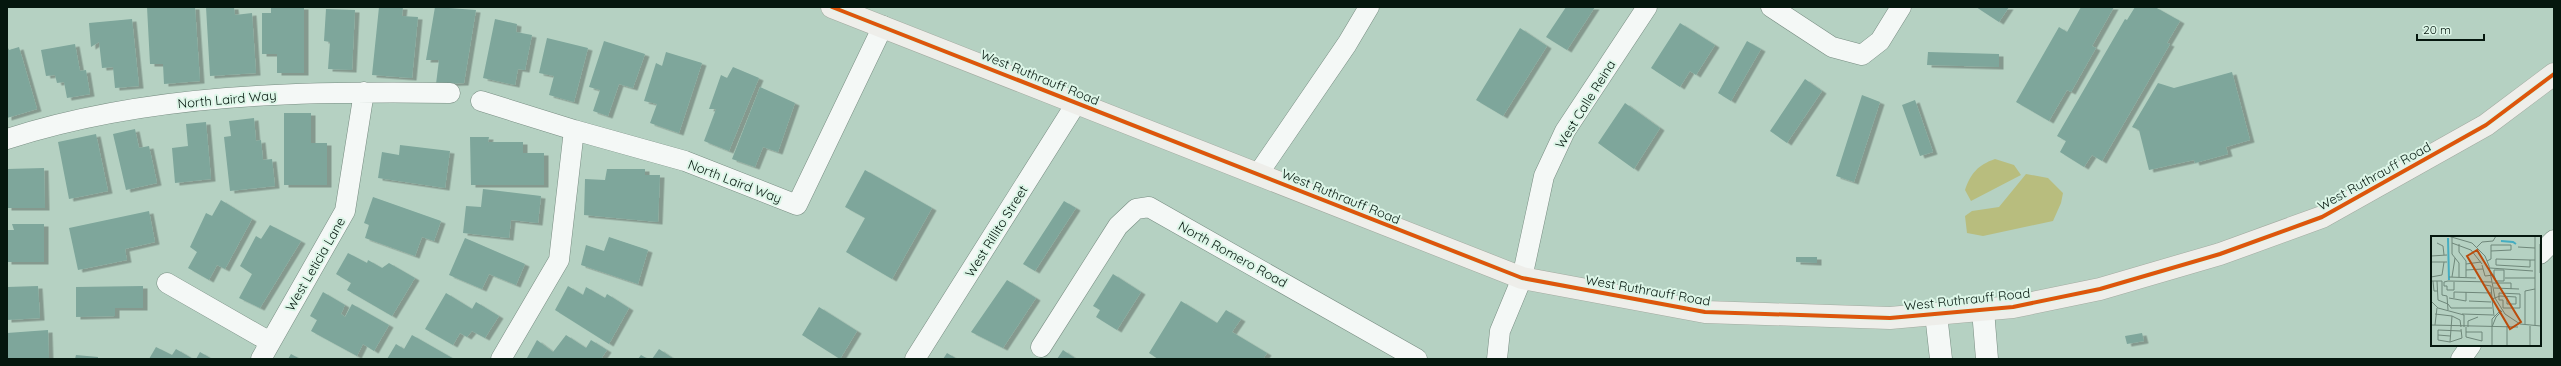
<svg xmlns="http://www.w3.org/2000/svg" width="2561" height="366" font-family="Quicksand,sans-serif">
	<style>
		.green { fill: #b8bd7e }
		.building { fill: #7ea69b; filter: url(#shadow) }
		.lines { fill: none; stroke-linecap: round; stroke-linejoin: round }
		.street-casing { stroke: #778c81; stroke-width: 21 }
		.secondary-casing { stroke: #778c81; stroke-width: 23 }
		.primary-casing { stroke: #a3aaa0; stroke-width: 23 }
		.street { stroke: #f4f8f6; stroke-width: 20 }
		.secondary { stroke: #f4f8f6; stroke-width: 22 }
		.primary { stroke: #eeeeea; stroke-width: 22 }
		.cycleway-casing { stroke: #ddf6e8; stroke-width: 6 }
		.cycleway { stroke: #dd560c; stroke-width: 4 }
		.labels { text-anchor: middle; stroke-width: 4; stroke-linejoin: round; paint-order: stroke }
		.street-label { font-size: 13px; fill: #05170e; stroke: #ddf6e8 }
		.inset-river { fill: none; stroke: #45adc1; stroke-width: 2 }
		.inset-road { fill: none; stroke: #6f877a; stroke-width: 1 }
		.view { fill: #bb4c0c; fill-opacity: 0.15; stroke: #bb4c0c; stroke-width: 2 }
		.inset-edge { fill: none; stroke: #05170e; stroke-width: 2 }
	</style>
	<defs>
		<filter id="shadow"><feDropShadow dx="4.5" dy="2.5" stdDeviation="0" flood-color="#0004"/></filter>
	</defs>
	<rect width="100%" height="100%" fill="#b5d1c2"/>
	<path class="green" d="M1995 159 2014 165 2021 175 1971 201 1965 190C1971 173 1978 165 1995 159Z
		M2026 174 2048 178 2063 193 2061 203 2053 221 1983 236 1967 233 1965 216 1972 211 1999 207Z"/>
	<path class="building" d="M147 7H195L200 81 164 84 163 64H150Z
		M206 7H234L235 15 252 13 256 73 210 76Z
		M271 7H304V73H277V54H262V13H271Z
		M379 7H403L402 16 418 17 412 78 372 75Z
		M435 7 476 10 464 83 436 84 439 60H426Z
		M1566 7H1595L1567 50 1546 37Z
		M1976 7H2009L1999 22Z
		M2081 7H2114L2092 46 2096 48 2071 92 2067 90 2049 121 2016 102 2059 27 2067 32Z
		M2135 7H2155L2180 21 2167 43 2170 44 2102 161 2092 155 2084 167 2060 152 2066 141 2057 136 2125 19 2127 20Z
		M326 9 355 10 352 70 328 69 330 42 324 41Z
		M132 19 139 86 115 88 113 67 102 68 99 42 91 47 89 23Z
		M495 19 517 24 516 32 532 35 525 70 518 69 515 85 483 78Z
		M1680 23 1715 45 1696 75 1690 71 1680 87 1651 68Z
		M1520 28 1547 46 1503 116 1476 100Z
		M547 38 588 48 574 102 549 95 554 76 539 73Z
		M604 41 645 54 633 88 619 84 608 116 593 111 600 90 589 87Z
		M1747 41 1761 49 1731 101 1718 93Z
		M75 44 80 71 86 70 90 94 67 98 64 82 57 83 55 75 46 76 41 50Z
		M7 46 9 50 19 47 37 109 7 118Z
		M666 52 702 63 679 133 650 123 657 104 644 101 656 63 662 66Z
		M1928 52 1999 54V67L1927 65Z
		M733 67 759 78 729 151 704 141 716 109H709L721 75 727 78Z
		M2232 72 2250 140 2226 147 2228 154 2195 163 2194 160 2149 170 2139 130 2132 127 2158 83 2174 88Z
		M1805 79 1822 91 1787 143 1770 131Z
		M760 87 795 103 778 152 763 147 755 167 732 159Z
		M1862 95 1880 102 1854 182 1836 176Z
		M1915 100 1933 152 1920 156 1902 105Z
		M1625 103 1660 128 1634 169 1598 143Z
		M284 113H311V143H327V185H284Z
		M254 118 256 141 261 140 263 160 272 159 275 186 230 191 224 137 231 136 229 121Z
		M206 122 211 179 175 183 172 148 188 146 186 124Z
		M135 129 139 148 149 146 157 183 126 190 113 134Z
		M96 134 108 191 69 199 58 142Z
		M470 137H489L488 142H523V153H544V185H471Z
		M400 145 450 151 445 188 378 178 382 152 399 155Z
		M44 168 45 208H7V169Z
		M607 169H645V175H660L658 222 584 215 585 179 605 180Z
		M865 170 932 208 892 279 846 252 865 218 845 207Z
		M483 189 541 196 538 223 511 220 509 238 463 233 466 206 481 207Z
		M373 197 441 221 434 241 422 237 415 256 365 238 369 225 364 223Z
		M221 200 252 219 225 269 217 265 209 280 188 268 197 252 190 247 206 213 212 216Z
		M1064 201 1076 208 1035 271 1023 264Z
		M149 211 155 242 125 249 127 260 78 270 69 228Z
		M12 224H44V262H7V230H14Z
		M270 225 301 241 260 308 239 298 252 274 240 266 256 236 261 239Z
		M609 237 648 250 638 284 581 265 586 245 604 251Z
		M465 238 525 264 516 285 489 274 482 289 449 275Z
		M348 253 367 263 368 260 382 268 389 263 415 278 392 316 347 290 351 283 336 274Z
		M1796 257H1817V263L1796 262Z
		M1113 274 1141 292 1117 330 1096 317 1100 310 1093 306Z
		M1007 280 1036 298 1003 348 971 332Z
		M38 286 40 318 7 320V287Z
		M143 286V308H115V316L76 317V287Z
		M568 286 583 295 586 287 605 298 607 294 629 308 609 344 555 310Z
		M323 292 345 305 341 314 345 317 352 304 389 325 374 351 363 344 357 356 311 331 317 320 310 316Z
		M446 293 472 309 476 302 499 316 485 338 472 331 467 337 460 333 453 345 425 329Z
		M1181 301 1217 323 1226 310 1241 319 1232 332 1267 353 1263 359H1158L1149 353Z
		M819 307 857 331 840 359 802 335Z
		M48 330 49 359H7V333Z
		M2142 333 2144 341 2127 344 2125 336Z
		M412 335 454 359H387L396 344 404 349Z
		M566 335 586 348 591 340 607 350 601 359 527 358 537 340 553 352Z
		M156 347 172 355 176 349 193 359H149Z
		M659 349 674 359H652Z
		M1063 350 1076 359H1057Z
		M200 352 212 359H196Z
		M947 353 957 359H943Z
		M291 354 300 359H288Z
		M76 355 98 357V359H75Z
		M641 355 648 359H638Z"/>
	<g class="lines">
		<g class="street-casing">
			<path id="street" d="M1771 7 1832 47 1862 55 1880 41 1901 7
				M481 101 574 130 685 161 797 205 883 26
				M7 139C149 93 302 91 450 93
				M1258 174 1347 44 1369 7
				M2540 254 2554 240
				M167 283 270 342
				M1041 347 1118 226 1136 209 1149 207 1417 359
				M261 359 345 211 364 92
				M501 359 559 260 574 130
				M915 359 1077 102
				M1497 359 1500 331 1522 278 1544 176 1565 131 1647 7
				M2461 359 2471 345"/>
		</g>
		<g class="secondary-casing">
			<path id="secondary" d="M1983 310 1987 359
				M1936 314 1941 359"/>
		</g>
		<g class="primary-casing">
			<path id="primary" d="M832 7 1522 278 1705 312 1890 318 2013 307 2100 289 2220 254 2322 217 2486 125 2554 74"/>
		</g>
		<use href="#street" class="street"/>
		<use href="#secondary" class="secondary"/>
		<use href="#primary" class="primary"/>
		<g class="cycleway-casing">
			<path id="cycleway" d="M832 7 1522 278 1705 312 1890 318 2013 307 2100 289 2220 254 2322 217 2486 125 2554 74"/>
		</g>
		<use href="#cycleway" class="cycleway"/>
	</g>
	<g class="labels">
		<g class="street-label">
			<text transform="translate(1040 77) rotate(22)" y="5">West Ruthrauff Road</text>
			<text transform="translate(227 99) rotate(-5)" y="5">North Laird Way</text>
			<text transform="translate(1585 104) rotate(-58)" y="5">West Calle Reina</text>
			<text transform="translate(2374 176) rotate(-29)" y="5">West Ruthrauff Road</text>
			<text transform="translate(735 181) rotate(21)" y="5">North Laird Way</text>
			<text transform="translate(1341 196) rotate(22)" y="5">West Ruthrauff Road</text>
			<text transform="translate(996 231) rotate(-58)" y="5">West Rillito Street</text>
			<text transform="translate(1233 254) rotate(29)" y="5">North Romero Road</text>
			<text transform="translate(315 264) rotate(-60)" y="5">West Leticia Lane</text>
			<text transform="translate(1648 290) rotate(10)" y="5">West Ruthrauff Road</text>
			<text transform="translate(1967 299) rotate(-6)" y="5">West Ruthrauff Road</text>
		</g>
	</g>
	<g transform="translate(2431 236)">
		<rect width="110" height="110" fill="#b5d1c2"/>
		<path class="inset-river" d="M17 2 18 44M70 5 82 6 85 8"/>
		<path class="inset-road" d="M17 0 41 7 54 20 58 30 64 62 74 78 89 88 110 90M104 0V89M21 1V18L28 27V41M6 7 12 10 13 19M21 7 40 14 51 28M28 8V16L35 25V41M109 8V37M60 9H80V14L60 15M46 11 51 6 62 5 65 0M87 11 104 12M0 20 16 19M99 24V31L65 29V23L99 24H104M56 25 60 23V9M0 26H16M35 28 50 26M51 29 54 40 63 39V34H73V45H65L63 39M59 32 102 35M35 34 52 33M0 41 11 39 13 26M18 41 45 42M21 41 24 22M74 42H104M0 45H11V59L16 60 17 74M2 45 3 55H7M6 45 7 64 17 68M23 46V54H16V50H13V46L17 45 61 46M62 47H80V53M54 49 60 50 61 62M63 52 88 53M68 57 89 58V72H72V64H68ZM18 62 35 65V56M23 62V56L60 57M0 65 7 72 33 79V91M38 65 60 66M17 68 20 72H61M0 76V89M4 78 21 80 29 84 30 91M31 78 62 79M63 80 61 63 69 60 85 61V68H76V61M94 88V55L104 53M0 89 87 91M4 89 6 72M76 90V110M99 90V110M35 91V101L51 105V96H35M37 91V85L47 81M61 91 65 81 71 75M30 95 7 94V104L19 106 31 102 30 93M7 99 19 100M19 106 21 80M61 110V83L70 74"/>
		<path class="view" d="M46 14 90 86 79 93 36 20Z"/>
		<rect width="110" height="110" class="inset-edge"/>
	</g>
	<rect width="2561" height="366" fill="none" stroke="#05170e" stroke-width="16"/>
	<path d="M2417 34v6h67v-6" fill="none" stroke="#05170e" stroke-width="2"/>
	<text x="2423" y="34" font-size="12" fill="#05170e" stroke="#ddf6e8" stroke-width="3" paint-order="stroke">20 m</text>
</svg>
